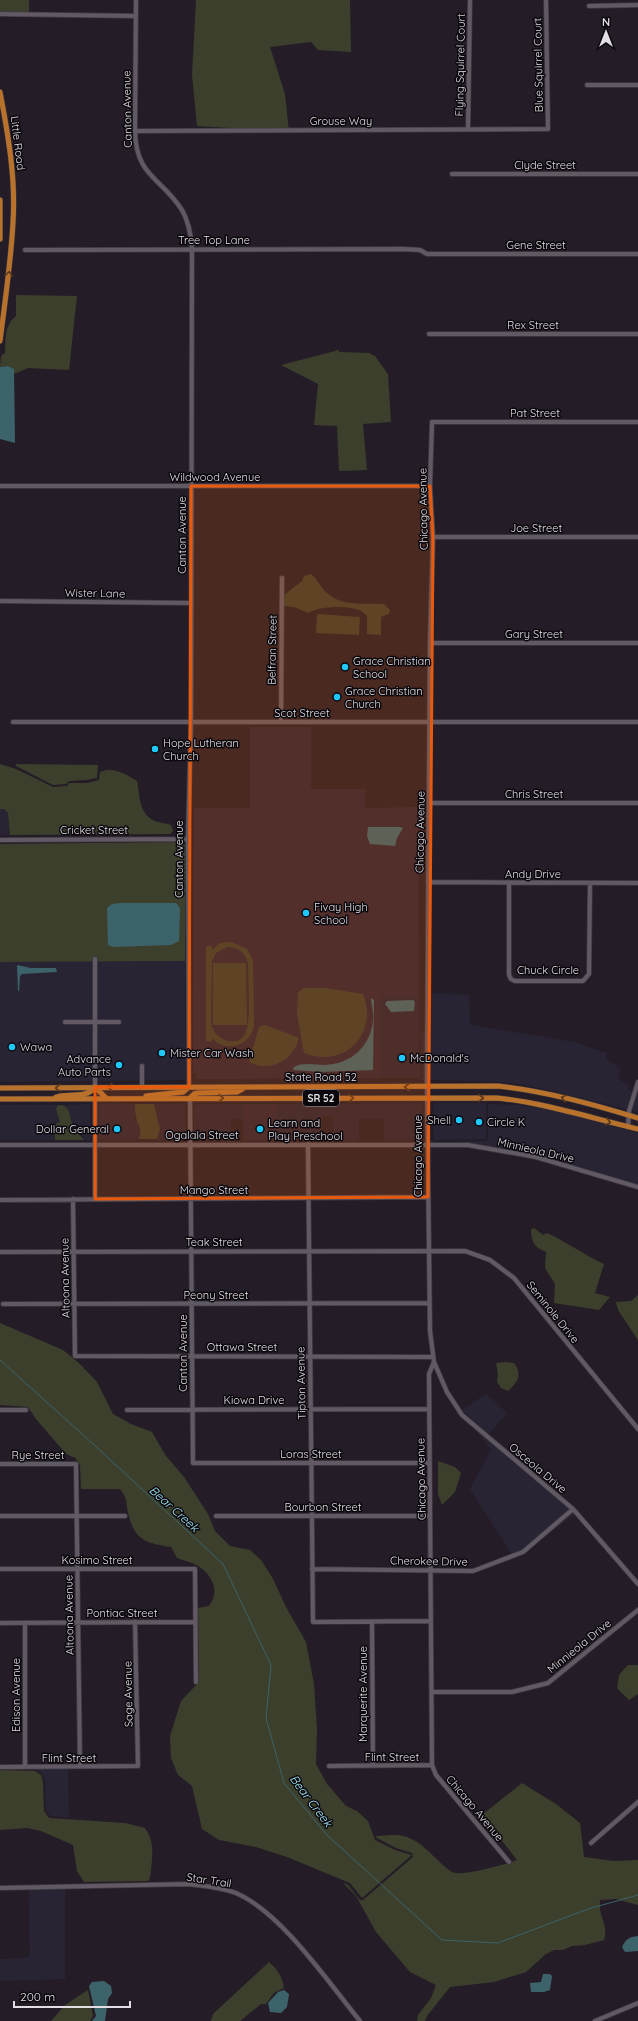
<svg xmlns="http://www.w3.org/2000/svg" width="638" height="2021" font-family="Quicksand,sans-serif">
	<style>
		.commercial { fill: #282434 }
		.built { fill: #2f2534 }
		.green { fill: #3c3f2c; fill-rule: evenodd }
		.water { fill: #3d636a }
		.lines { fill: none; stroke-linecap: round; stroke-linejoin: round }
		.stream { stroke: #3d636a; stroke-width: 1 }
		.minor-casing { stroke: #403b43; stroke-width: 5.5 }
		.major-casing { stroke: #403b43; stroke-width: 6 }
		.minor { stroke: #615964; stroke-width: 4 }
		.major { stroke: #b9722c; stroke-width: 5 }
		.oneway { stroke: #59381b }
		.marked { fill: #e8590c; fill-opacity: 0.2; stroke: #e8590c; stroke-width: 3; stroke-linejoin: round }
		.poi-dot { fill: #1ec9fd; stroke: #0b080d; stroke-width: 1.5 }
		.labels { text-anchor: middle; stroke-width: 3; stroke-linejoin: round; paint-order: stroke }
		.shield { fill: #0b080d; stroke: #a29ea4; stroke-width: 1 }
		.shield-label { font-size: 10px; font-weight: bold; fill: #e2dee4 }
		.street-label { font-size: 11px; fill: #e2dee4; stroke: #0b080d }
		.poi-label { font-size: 11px; fill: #e2dee4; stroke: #0b080d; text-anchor: start }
		.water-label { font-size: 12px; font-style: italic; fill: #a2eaf8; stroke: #0b080d }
	</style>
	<rect width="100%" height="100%" fill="#241d27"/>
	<path class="commercial" d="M0 809H4L8 813 10 835H0Z
		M185 961 186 1080 0 1082V962Z
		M425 993 469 995 470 1023 471 1025 574 1042 607 1053 606 1059 621 1069 617 1078 629 1085 628 1090 637 1093 638 1092V1112L548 1090 514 1083 481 1081 420 1080 422 1078 421 1033 429 1034V1024L425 1018Z
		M380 996H419L420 1078H381Z
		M420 1103 423 1108V1137L422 1140H384V1119H359V1140H333V1116H322V1140H277V1104Z
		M436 1103H486V1139L434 1140 433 1105Z
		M90 1104 91 1140H82H84V1138L73 1127 67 1108 61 1105Z
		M99 1104H135V1119L139 1123 140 1130V1140H99Z
		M154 1104H185L186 1140H156L157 1139 159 1123Z
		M197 1104H243V1119H231V1140H194V1108Z
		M488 1104 520 1105 556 1111 638 1133V1188L601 1174 490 1146 432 1144 430 1196 429 1143 432 1140 434 1142 486 1141 488 1139Z
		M0 1105H58L57 1114 60 1122 54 1138 55 1140H0Z
		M486 1394 507 1413 488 1435 462 1410Z
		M471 1425 575 1514 515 1559 470 1489 491 1450Z
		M68 1764 69 1818 50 1816 46 1810 45 1782 42 1773 35 1769 0 1768V1765Z
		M65 1889V1979L0 1981V1959L28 1958 30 1956 29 1892 27 1890Z"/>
	<path class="built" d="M250 727H311V789H365V808L418 807 419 996H380L381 1078 196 1079V1074H193L194 808H250Z
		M243 1104H277V1140H243Z"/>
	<path class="green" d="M0 0H29V14L0 15Z
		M196 0H350L351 52 318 50 311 42 270 47 285 94 289 132 231 133V128L197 126 192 75Z
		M16 295 77 296 69 370 28 368 14 374V369L8 366 0 367 1 356 5 353C6 338 4 326 16 316Z
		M339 350V352L369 353 375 356 388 374 391 422 363 424 367 470 339 471 337 426 314 425 318 384 281 365Z
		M311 574C318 579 320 587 327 593 342 607 364 603 384 604L390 610 389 614 381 617V635L367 634V616C365 614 362 611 359 610 347 605 318 606 308 613L294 607 284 606V595L302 581 304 576Z
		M317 614 360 617 359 635 316 633Z
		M0 764 16 769 53 787 67 786 69 783H87L99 780 100 772C113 766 126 774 137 781 140 794 138 812 153 820 158 823 166 823 171 825L173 831 170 834 10 835 8 813 4 809H0Z
		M16 764 98 765 97 778 87 780 69 781 66 784 53 785 16 766Z
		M181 842 184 843 186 848 185 961 0 962V844Z
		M231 942 247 949 253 960 254 1026C249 1047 226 1053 212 1038V1042L206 1041V946H212V950L220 943ZM227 947C238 947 245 952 248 963 248 981 251 1010 247 1028 243 1050 215 1043 211 1023L212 961 216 953Z
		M213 963H246L247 1025H213Z
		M303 988H325L363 994C379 1034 344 1069 304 1053L297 1014 298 993Z
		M265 1025 299 1038C294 1060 270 1073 249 1062L259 1027Z
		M135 1104H154L160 1129 157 1139H139C143 1127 137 1125 136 1117 135 1113 135 1109 135 1104Z
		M58 1105C73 1105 68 1119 74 1128 76 1133 82 1136 84 1140H55L54 1125 60 1122 56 1109Z
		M534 1228 543 1235 547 1233C567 1242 584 1255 604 1264L595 1293 610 1297 599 1310 554 1303 555 1284 545 1268 546 1252C535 1247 531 1243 531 1229Z
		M638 1295V1340L618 1310 616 1302 631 1301Z
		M0 1323 63 1350 80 1364 97 1382 113 1414 131 1424 152 1432 166 1456 184 1477 208 1514 215 1531 230 1546 250 1550 261 1560 272 1577 286 1607 306 1642 314 1684 317 1729 316 1764 327 1784 346 1806 357 1811 368 1821 375 1840 395 1850 412 1855 362 1898 350 1883 287 1857 256 1847 219 1840 202 1829 192 1786 178 1775 171 1758 170 1736 181 1701 199 1682 198 1608 209 1606C220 1592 213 1575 198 1566 192 1562 184 1561 177 1558L171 1547C145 1543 134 1540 128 1512 125 1499 129 1502 120 1489H81L80 1465 75 1458 66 1454 36 1419 28 1407 0 1405Z
		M505 1362 514 1363C523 1375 517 1383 508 1391L501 1388 497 1382 498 1374 496 1363Z
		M438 1461 455 1467 461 1473 455 1492 442 1505 438 1494Z
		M628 1665H638V1694L629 1700 617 1688 619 1675Z
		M0 1770 35 1771 41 1775 43 1782 44 1811 49 1818 125 1823 145 1828C156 1843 152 1860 150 1878L148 1881 84 1882 77 1871 73 1845 41 1831 27 1828 0 1830Z
		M522 1783 556 1804 580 1823 584 1857 614 1861 638 1860V1905L616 1899 600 1900C598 1918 609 1924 604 1940L585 1945 572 1946 563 1950H554L546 1954 526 1972 494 1982 450 1987 427 2016 425 2021H417L418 2015 431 1998 436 1985 410 1972 376 1932 356 1896 343 1883 348 1885 360 1900H363L413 1857 412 1853 396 1848 377 1838 376 1836C384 1836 395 1834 403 1836 424 1841 435 1861 452 1872 460 1877 507 1864 517 1860L482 1815Z
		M269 1962C278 1970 282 1976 284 1988L274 1993 266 2004H261L240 2021H211L213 2014Z
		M88 1990 93 2016 90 2021H51L65 2005Z"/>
	<path class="water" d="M8 366 14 369 15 443 0 439V367Z
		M368 827H400L403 828 397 838 395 846 370 844 367 836Z
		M120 903H176L180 908 179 941 171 945 114 947 108 945 107 908 112 904Z
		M17 965 31 968H56L57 972 22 974 20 976 19 991H18Z
		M371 998 374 1000 373 1070 320 1072 293 1070 294 1067C304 1062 314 1065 325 1065 351 1064 371 1046 373 1020 374 1013 371 1005 371 998Z
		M413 1000 415 1002 414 1011 391 1012 385 1004 387 1001Z
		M638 1936V1951L625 1952 622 1947C626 1939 629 1937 638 1936Z
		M543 1974H550L552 1976 550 1990 544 1992H531L530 1983 541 1982Z
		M104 1981 111 1986 112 1993 108 1999 105 2021H92L96 2016 89 1986 92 1982Z
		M284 1990 289 1994 287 2007 281 2013 270 2012 268 2003 278 1992Z"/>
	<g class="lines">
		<path class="stream" d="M0 1360 92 1443 223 1564 271 1665 266 1718 284 1783 327 1835 442 1940 498 1943 588 1909 638 1895"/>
		<g class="minor-casing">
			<path id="minor" d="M136 0 135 131C136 177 161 177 182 210 189 222 191 235 192 248L191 722 188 839 189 1087
				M589 6 638 5
				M0 14 136 16
				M587 85H638
				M468 129 470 0
				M135 131 548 129 546 0
				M452 174H638
				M25 250 403 249 420 250 427 254H638
				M429 334H638
				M638 422H432L430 486 433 537 430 643 427 1082 430 1331 434 1362 447 1392 462 1415 573 1509 638 1584
				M0 486H430
				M433 537H638
				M0 601 190 603
				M430 643H638
				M13 722H638
				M281 722 282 578
				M429 803H638
				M0 840 188 839
				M428 882 638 883
				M509 883V975L511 979 515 981H583L589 974 590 883
				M95 959V1087
				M65 1022H119
				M142 1087V1066
				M190 1098 193 1463H429
				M628 1127 629 1111 638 1082
				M308 1144 313 1622 431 1621
				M0 1145H468L536 1157 638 1187
				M73 1199 75 1356 433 1357
				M95 1199V1099
				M0 1200 428 1197
				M0 1252 465 1251 490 1260 514 1278 638 1429
				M3 1304 429 1303
				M434 1362 429 1374 432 1765 436 1775 509 1862
				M0 1410H26
				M127 1410 429 1409
				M0 1464H76L80 1766
				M0 1516H125
				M216 1516H430
				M0 1569H195L196 1682
				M312 1569 473 1571 523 1552 573 1509
				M372 1622 373 1766
				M0 1623 195 1622
				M25 1623V1767
				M432 1692H512L548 1683 638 1610
				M329 1766 432 1765
				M0 1767 138 1766 135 1622
				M591 1843 638 1802
				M0 1888 189 1884C205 1886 221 1887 236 1893 282 1913 328 1982 360 2021
				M595 2021 638 2003"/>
		</g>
		<g class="major-casing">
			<path id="major" d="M0 92C8 134 16 179 13 222 11 262 5 301 0 341
				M0 200V239
				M95 1087 107 1099
				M0 1088 498 1086C545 1091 592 1104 638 1118
				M146 1096 183 1092 189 1087
				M56 1097C68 1093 87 1099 95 1087
				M190 1098 194 1094 198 1093 237 1092 244 1088
				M0 1099 497 1098C545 1103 591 1118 638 1129"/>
		</g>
		<use href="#minor" class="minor"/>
		<use href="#major" class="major"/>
	</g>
	<defs><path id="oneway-chevron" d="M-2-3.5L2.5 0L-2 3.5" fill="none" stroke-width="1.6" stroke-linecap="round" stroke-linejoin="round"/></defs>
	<g class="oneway">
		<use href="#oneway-chevron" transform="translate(9 274) rotate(-83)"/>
		<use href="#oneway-chevron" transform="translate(110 1087) rotate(-180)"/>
		<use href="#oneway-chevron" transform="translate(407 1087) rotate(-180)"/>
		<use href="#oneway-chevron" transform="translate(58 1088) rotate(179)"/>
		<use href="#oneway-chevron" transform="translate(221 1098)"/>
		<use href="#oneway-chevron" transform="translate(351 1098) rotate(-1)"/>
		<use href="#oneway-chevron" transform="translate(481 1098)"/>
		<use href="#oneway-chevron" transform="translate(564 1098) rotate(-165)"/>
		<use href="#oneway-chevron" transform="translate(608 1122) rotate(15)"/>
	</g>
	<path class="marked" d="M191 486H430L433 537 428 1197 95 1199V1087H189Z"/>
	<g class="poi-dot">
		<circle cx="345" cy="667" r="4"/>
		<circle cx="337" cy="697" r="4"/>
		<circle cx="155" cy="749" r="4"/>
		<circle cx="306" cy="913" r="4"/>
		<circle cx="12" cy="1047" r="4"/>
		<circle cx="162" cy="1053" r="4"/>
		<circle cx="402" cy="1058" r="4"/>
		<circle cx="119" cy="1065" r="4"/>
		<circle cx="459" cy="1120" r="4"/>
		<circle cx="479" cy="1122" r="4"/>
		<circle cx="117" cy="1129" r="4"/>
		<circle cx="260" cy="1129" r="4"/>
	</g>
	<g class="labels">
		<rect class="shield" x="303" y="1090" width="36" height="16" rx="3"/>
		<g class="shield-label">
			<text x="321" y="1102">SR 52</text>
		</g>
		<g class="street-label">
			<text transform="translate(460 65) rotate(-89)" y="4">Flying Squirrel Court</text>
			<text transform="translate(538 65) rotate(-91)" y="4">Blue Squirrel Court</text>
			<text transform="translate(127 109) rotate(-91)" y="4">Canton Avenue</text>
			<text x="341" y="125">Grouse Way</text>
			<text transform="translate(18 143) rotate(83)" y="4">Little Road</text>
			<text x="545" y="169">Clyde Street</text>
			<text x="214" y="244">Tree Top Lane</text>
			<text x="536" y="249">Gene Street</text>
			<text x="533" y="329">Rex Street</text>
			<text x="535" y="417">Pat Street</text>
			<text x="215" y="481">Wildwood Avenue</text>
			<text transform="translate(423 509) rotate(-91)" y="4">Chicago Avenue</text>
			<text x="536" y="532">Joe Street</text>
			<text transform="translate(182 535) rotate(-90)" y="4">Canton Avenue</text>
			<text transform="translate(95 593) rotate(1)" y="4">Wister Lane</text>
			<text x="534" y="638">Gary Street</text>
			<text transform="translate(272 650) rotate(-89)" y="4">Belfran Street</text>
			<text x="302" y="717">Scot Street</text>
			<text x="534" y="798">Chris Street</text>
			<text x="94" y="834">Cricket Street</text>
			<text transform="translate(420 832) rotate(-89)" y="4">Chicago Avenue</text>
			<text transform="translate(179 859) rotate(-90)" y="4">Canton Avenue</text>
			<text x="533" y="878">Andy Drive</text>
			<text x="548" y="974">Chuck Circle</text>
			<text x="321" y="1081">State Road 52</text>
			<text x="202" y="1139">Ogalala Street</text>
			<text transform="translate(536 1150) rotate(13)" y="4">Minnieola Drive</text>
			<text transform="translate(418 1156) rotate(-90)" y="4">Chicago Avenue</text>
			<text x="214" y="1194">Mango Street</text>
			<text x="214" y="1246">Teak Street</text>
			<text transform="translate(65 1278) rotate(-91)" y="4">Altoona Avenue</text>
			<text x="216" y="1299">Peony Street</text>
			<text transform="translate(553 1312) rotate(51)" y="4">Seminole Drive</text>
			<text x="242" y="1351">Ottawa Street</text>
			<text transform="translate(183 1353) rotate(-90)" y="4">Canton Avenue</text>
			<text transform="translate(301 1383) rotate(-91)" y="4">Tipton Avenue</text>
			<text x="254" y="1404">Kiowa Drive</text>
			<text x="311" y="1458">Loras Street</text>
			<text x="38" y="1459">Rye Street</text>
			<text transform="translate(538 1468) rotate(40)" y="4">Osceola Drive</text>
			<text transform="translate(421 1479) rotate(-91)" y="4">Chicago Avenue</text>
			<text x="323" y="1511">Bourbon Street</text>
			<text x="97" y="1564">Kosimo Street</text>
			<text transform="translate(429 1561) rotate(1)" y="4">Cherokee Drive</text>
			<text x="122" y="1617">Pontiac Street</text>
			<text transform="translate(69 1615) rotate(-91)" y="4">Altoona Avenue</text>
			<text transform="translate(579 1646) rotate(-39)" y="4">Minnieola Drive</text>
			<text transform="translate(128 1694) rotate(-91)" y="4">Sage Avenue</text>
			<text transform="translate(363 1694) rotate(-90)" y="4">Marquerite Avenue</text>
			<text transform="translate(16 1695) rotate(-90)" y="4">Edison Avenue</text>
			<text x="392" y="1761">Flint Street</text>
			<text x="69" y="1762">Flint Street</text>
			<text transform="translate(475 1808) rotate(50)" y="4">Chicago Avenue</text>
			<text transform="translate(209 1880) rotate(9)" y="4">Star Trail</text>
		</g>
		<g class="poi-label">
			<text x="353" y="665">Grace Christian<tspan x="353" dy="13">School</tspan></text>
			<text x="345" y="695">Grace Christian<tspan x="345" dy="13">Church</tspan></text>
			<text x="163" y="747">Hope Lutheran<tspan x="163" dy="13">Church</tspan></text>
			<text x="314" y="911">Fivay High<tspan x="314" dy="13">School</tspan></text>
			<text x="20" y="1051">Wawa</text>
			<text x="170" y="1057">Mister Car Wash</text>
			<text x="410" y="1062">McDonald's</text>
			<text x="111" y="1063" text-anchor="end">Advance<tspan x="111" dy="13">Auto Parts</tspan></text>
			<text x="451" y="1124" text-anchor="end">Shell</text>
			<text x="487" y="1126">Circle K</text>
			<text x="268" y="1127">Learn and<tspan x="268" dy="13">Play Preschool</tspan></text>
			<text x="109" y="1133" text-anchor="end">Dollar General</text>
		</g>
		<g class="water-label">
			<text transform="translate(174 1509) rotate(42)" y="4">Bear Creek</text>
			<text transform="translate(311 1801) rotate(53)" y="4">Bear Creek</text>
		</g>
	</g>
	<g transform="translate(606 32)" stroke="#0b080d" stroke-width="3" paint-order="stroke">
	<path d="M0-3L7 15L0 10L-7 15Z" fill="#e2dee4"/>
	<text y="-6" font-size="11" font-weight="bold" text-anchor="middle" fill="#e2dee4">N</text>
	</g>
	<path d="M14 2001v6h116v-6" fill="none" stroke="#e2dee4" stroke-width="2"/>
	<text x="20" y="2001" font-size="12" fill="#e2dee4" stroke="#0b080d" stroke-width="3" paint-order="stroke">200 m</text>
</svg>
